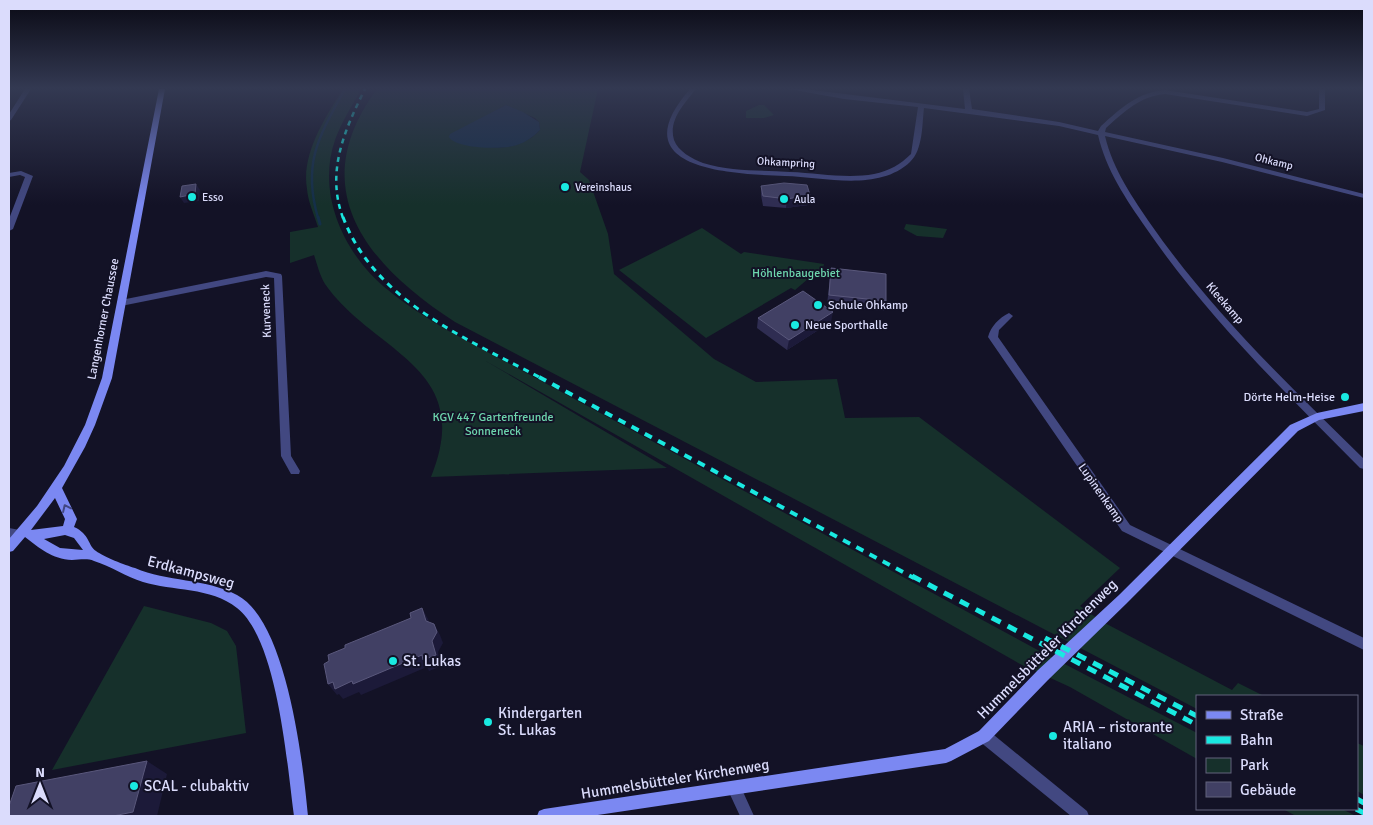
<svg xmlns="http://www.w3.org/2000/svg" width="1373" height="825" font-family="Signika,sans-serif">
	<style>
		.green { fill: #16302b; fill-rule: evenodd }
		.water { fill: #142f49 }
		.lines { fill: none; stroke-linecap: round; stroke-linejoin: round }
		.stream-far1 { stroke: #142f49; stroke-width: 2.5 }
		.stream { stroke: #142f49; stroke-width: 3 }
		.street { fill: #424881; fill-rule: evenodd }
		.secondary { fill: #7b88f2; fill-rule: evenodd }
		.rail-far3 { stroke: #19e9e1; stroke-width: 2.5; stroke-dasharray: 5 4.5; stroke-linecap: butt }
		.rail-far2 { stroke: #19e9e1; stroke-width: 3; stroke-dasharray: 6 5.5; stroke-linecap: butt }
		.rail-far1 { stroke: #19e9e1; stroke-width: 4; stroke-dasharray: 8 7; stroke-linecap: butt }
		.rail { stroke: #19e9e1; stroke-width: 5; stroke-dasharray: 10 8; stroke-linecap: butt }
		.wall { fill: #2f2d52 }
		.shaded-wall { fill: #1c1a39 }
		.building { fill: #414064; stroke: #5a587c }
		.oneway { stroke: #424782 }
		.poi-dot { fill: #19e9e1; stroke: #131226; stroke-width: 2 }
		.labels { text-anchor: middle; stroke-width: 4; stroke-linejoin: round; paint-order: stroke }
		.far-street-label { font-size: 11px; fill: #dbdcfc; stroke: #131226 }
		.far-poi-label { font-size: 11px; fill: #dbdcfc; stroke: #131226; text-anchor: start }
		.park-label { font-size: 12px; fill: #6dd5ad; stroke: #131226 }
		.street-label { font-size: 12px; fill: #dbdcfc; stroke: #131226 }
		.poi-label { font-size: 12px; fill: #dbdcfc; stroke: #131226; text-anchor: start }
		.near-street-label { font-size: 15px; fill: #dbdcfc; stroke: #131226 }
		.near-poi-label { font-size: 15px; fill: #dbdcfc; stroke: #131226; text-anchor: start }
	</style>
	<rect width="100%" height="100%" fill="#131226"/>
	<path class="green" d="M343 89H361C352 106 341 123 335 140 316 195 345 256 388 290 406 305 426 317 445 329L1034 648 1197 733V759L1070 687 1020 664 484 360 667 468 431 477C476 366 374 354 325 284 320 276 317 264 314 255L290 263V232L318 227C314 214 308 202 307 189 301 154 325 118 343 89Z
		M377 89H598L580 172 589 180 608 234 614 274 714 359 756 382 837 379 845 418 919 417 1120 568 1080 606 1101 621 1232 690 1238 683 1264 696H1197V709L455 322C367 265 303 189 377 89ZM506 105 535 118 539 122 540 130C522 149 500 149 477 146L466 127Z
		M759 105H764L774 115 764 118H746V111Z
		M906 224 947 229 943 238 917 236 904 229Z
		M702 228 741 254 744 252 824 264 823 268 816 272 795 290 791 288 706 338 619 270Z
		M144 606 211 623 227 631 236 646 246 733 52 770Z
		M1357 743 1364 746V795L1357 791Z
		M1283 809H1342L1356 816H1296Z"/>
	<path class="water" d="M506 105 523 112 539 122 540 130C533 137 526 142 517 145 504 150 456 149 449 137L450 134Z"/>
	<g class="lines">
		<path class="stream-far1" d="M318 218C302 163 319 136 345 89"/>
		<path class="stream" d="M318 217 320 224"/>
		<path class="street" d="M25 89H31L11 120 9 121V114Z
			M690 89H696C685 103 668 120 674 140 678 151 692 159 703 163 731 172 762 170 790 172 818 173 847 179 874 174 889 171 901 164 911 154L918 107 844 99 789 89H805L965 109 963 89H969L972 109 1059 122 1098 131 1101 126C1121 108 1138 92 1165 90L1307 112 1319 109V89H1325V110L1307 116 1165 94C1140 96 1124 112 1106 128L1105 132 1223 158 1364 194V198L1222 162 1105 136C1113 170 1133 198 1152 226 1213 313 1289 385 1364 459V469L1360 468C1285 392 1207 317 1146 228 1126 199 1106 170 1098 135L1059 126 924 108C922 125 923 150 910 162 878 192 824 177 785 176 731 174 619 170 690 89Z
			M21 171 33 176 13 229 9 231V219L25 177 20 175 9 177V173Z
			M266 271 281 274 282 276 291 456 300 471 299 474H291L281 456 274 278 266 277 121 306 117 303 121 300Z
			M1009 313 1013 316 999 330 998 337 1130 525 1364 638V650L1122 531 988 337C991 326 999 318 1009 313Z
			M9 528 25 531 27 534 25 537 21 539 9 538Z
			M984 729 989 731 1087 811 1089 816H1071L979 741 977 736 979 731Z
			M734 781 739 783 754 816H740L727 788 729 783Z"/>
		<path class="secondary" d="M159 89H165L112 378 95 425 85 447 62 488 77 519 74 527C90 534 88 546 96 551 104 557 125 565 135 568 167 582 205 578 237 595 287 621 303 763 308 816H294C287 765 278 640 237 608 211 587 172 591 143 582 126 577 111 566 94 561 87 558 79 560 72 560 52 559 39 548 25 537L13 551 9 552V539L37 506 64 466 85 425 102 378ZM55 498 65 519 63 526 31 530ZM65 535 74 538 83 550 60 548 44 539Z
			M1364 403V411L1319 420 1298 431 1127 603 1048 680 989 741 951 761 946 763 591 816H537L539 811 544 809 945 749 979 731 1038 670 1119 595 1290 425 1317 413Z"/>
		<path class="rail-far3" d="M343 218C326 172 344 131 365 89"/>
		<path class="rail-far2" d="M343 217C374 301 467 339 541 378"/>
		<path class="rail-far1" d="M539 377 914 578"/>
		<path class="rail" d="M912 576 1197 725
			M1045 638 1197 716
			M1357 799 1364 803
			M1356 809 1364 813"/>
	</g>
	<path class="wall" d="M761 186 808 205 786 208 763 206 761 195Z
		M831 268 886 301 884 311 827 305Z
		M758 318 831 322 787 350 757 328Z"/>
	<path class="shaded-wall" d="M196 184 200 190 199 201 184 203 180 197Z
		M810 195 808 205 786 208 787 199Z
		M833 312 831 322 787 350 789 340Z
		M422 608 428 619 432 632 426 621Z
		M434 624 440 635 443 643 438 652 442 666 429 671 427 667 361 695 359 692 343 699 339 694 337 695 328 684 432 641Z
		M147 761 167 774 157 816H113Z"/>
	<path class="building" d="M784 183 807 185 810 195 787 199 763 196 761 186Z
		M196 184 195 194 180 197 182 186Z
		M831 268 886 274V301L829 295Z
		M803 291 833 312 789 340 758 318Z
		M422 608 426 621 434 624 437 632 432 641 436 655 423 660 422 655 353 684 352 681 335 689 333 682 328 684 324 664 329 661 328 655 345 648V645L411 618 410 613Z
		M147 761 133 812 113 816H9V806L16 786Z"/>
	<defs><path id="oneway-chevron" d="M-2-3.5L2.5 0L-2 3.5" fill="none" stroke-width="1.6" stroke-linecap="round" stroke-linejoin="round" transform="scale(1.25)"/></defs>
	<use class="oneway" href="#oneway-chevron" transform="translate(66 508) rotate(-115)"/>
	<linearGradient id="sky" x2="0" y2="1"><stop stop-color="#0a0a15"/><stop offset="0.43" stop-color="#333952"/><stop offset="1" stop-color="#333952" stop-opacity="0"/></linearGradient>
	<rect width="1373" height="205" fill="url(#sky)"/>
	<g class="poi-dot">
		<circle cx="565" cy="187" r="5"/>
		<circle cx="192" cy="197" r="5"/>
		<circle cx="784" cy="199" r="5"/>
		<circle cx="818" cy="305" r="5"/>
		<circle cx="795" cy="325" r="5"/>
		<circle cx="1345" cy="397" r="5"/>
		<circle cx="393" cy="661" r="5"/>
		<circle cx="488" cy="722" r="5"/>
		<circle cx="1053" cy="736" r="5"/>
		<circle cx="134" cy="786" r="5"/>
	</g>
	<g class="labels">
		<g class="far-street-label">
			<text transform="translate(1274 161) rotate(14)" y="4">Ohkamp</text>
			<text transform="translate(786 162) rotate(3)" y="4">Ohkampring</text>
		</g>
		<g class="far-poi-label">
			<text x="575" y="191">Vereinshaus</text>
			<text x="202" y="201">Esso</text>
			<text x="794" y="203">Aula</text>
		</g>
		<g class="park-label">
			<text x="796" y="277">Höhlenbaugebiet</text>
			<text x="493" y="421">KGV 447 Gartenfreunde<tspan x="493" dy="14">Sonneneck</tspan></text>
		</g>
		<g class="street-label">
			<text transform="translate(1225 303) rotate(49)" y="4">Kleekamp</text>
			<text transform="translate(266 311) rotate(-92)" y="4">Kurveneck</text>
			<text transform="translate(103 319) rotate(-79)" y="4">Langenhorner Chaussee</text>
			<text transform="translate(1101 493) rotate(55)" y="4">Lupinenkamp</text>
		</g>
		<g class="poi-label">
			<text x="828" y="309">Schule Ohkamp</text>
			<text x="805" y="329">Neue Sporthalle</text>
			<text x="1335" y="401" text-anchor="end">Dörte Helm-Heise</text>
		</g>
		<g class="near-street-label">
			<text transform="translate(191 572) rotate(15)" y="5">Erdkampsweg</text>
			<text transform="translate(1047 649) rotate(-45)" y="5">Hummelsbütteler Kirchenweg</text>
			<text transform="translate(675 779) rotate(-9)" y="5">Hummelsbütteler Kirchenweg</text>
		</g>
		<g class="near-poi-label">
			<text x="403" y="666">St. Lukas</text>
			<text x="498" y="718">Kindergarten<tspan x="498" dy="17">St. Lukas</tspan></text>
			<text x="1063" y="732">ARIA – ristorante<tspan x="1063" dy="17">italiano</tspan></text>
			<text x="144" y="791">SCAL - clubaktiv</text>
		</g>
	</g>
	<rect width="1373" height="825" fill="none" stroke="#dbdcfc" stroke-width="20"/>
	<rect x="1196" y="695" width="162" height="115" fill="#131226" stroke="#63637c"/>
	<rect x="1206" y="711" width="25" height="8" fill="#7b88f2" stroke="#63637c"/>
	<text x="1240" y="720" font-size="15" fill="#dbdcfc">Straße</text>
	<rect x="1206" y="736" width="25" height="8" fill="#19e9e1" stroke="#63637c"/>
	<text x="1240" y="745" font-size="15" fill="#dbdcfc">Bahn</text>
	<rect x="1206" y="758" width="25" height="15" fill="#16302b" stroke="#63637c"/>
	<text x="1240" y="770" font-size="15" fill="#dbdcfc">Park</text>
	<rect x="1206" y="782" width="25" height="15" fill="#414064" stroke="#63637c"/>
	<text x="1240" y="795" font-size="15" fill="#dbdcfc">Gebäude</text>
	<g transform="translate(40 785)" stroke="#131226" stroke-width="4" paint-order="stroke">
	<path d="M0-4L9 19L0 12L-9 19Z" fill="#dbdcfc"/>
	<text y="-8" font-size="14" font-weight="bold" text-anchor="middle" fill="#dbdcfc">N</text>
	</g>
</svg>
